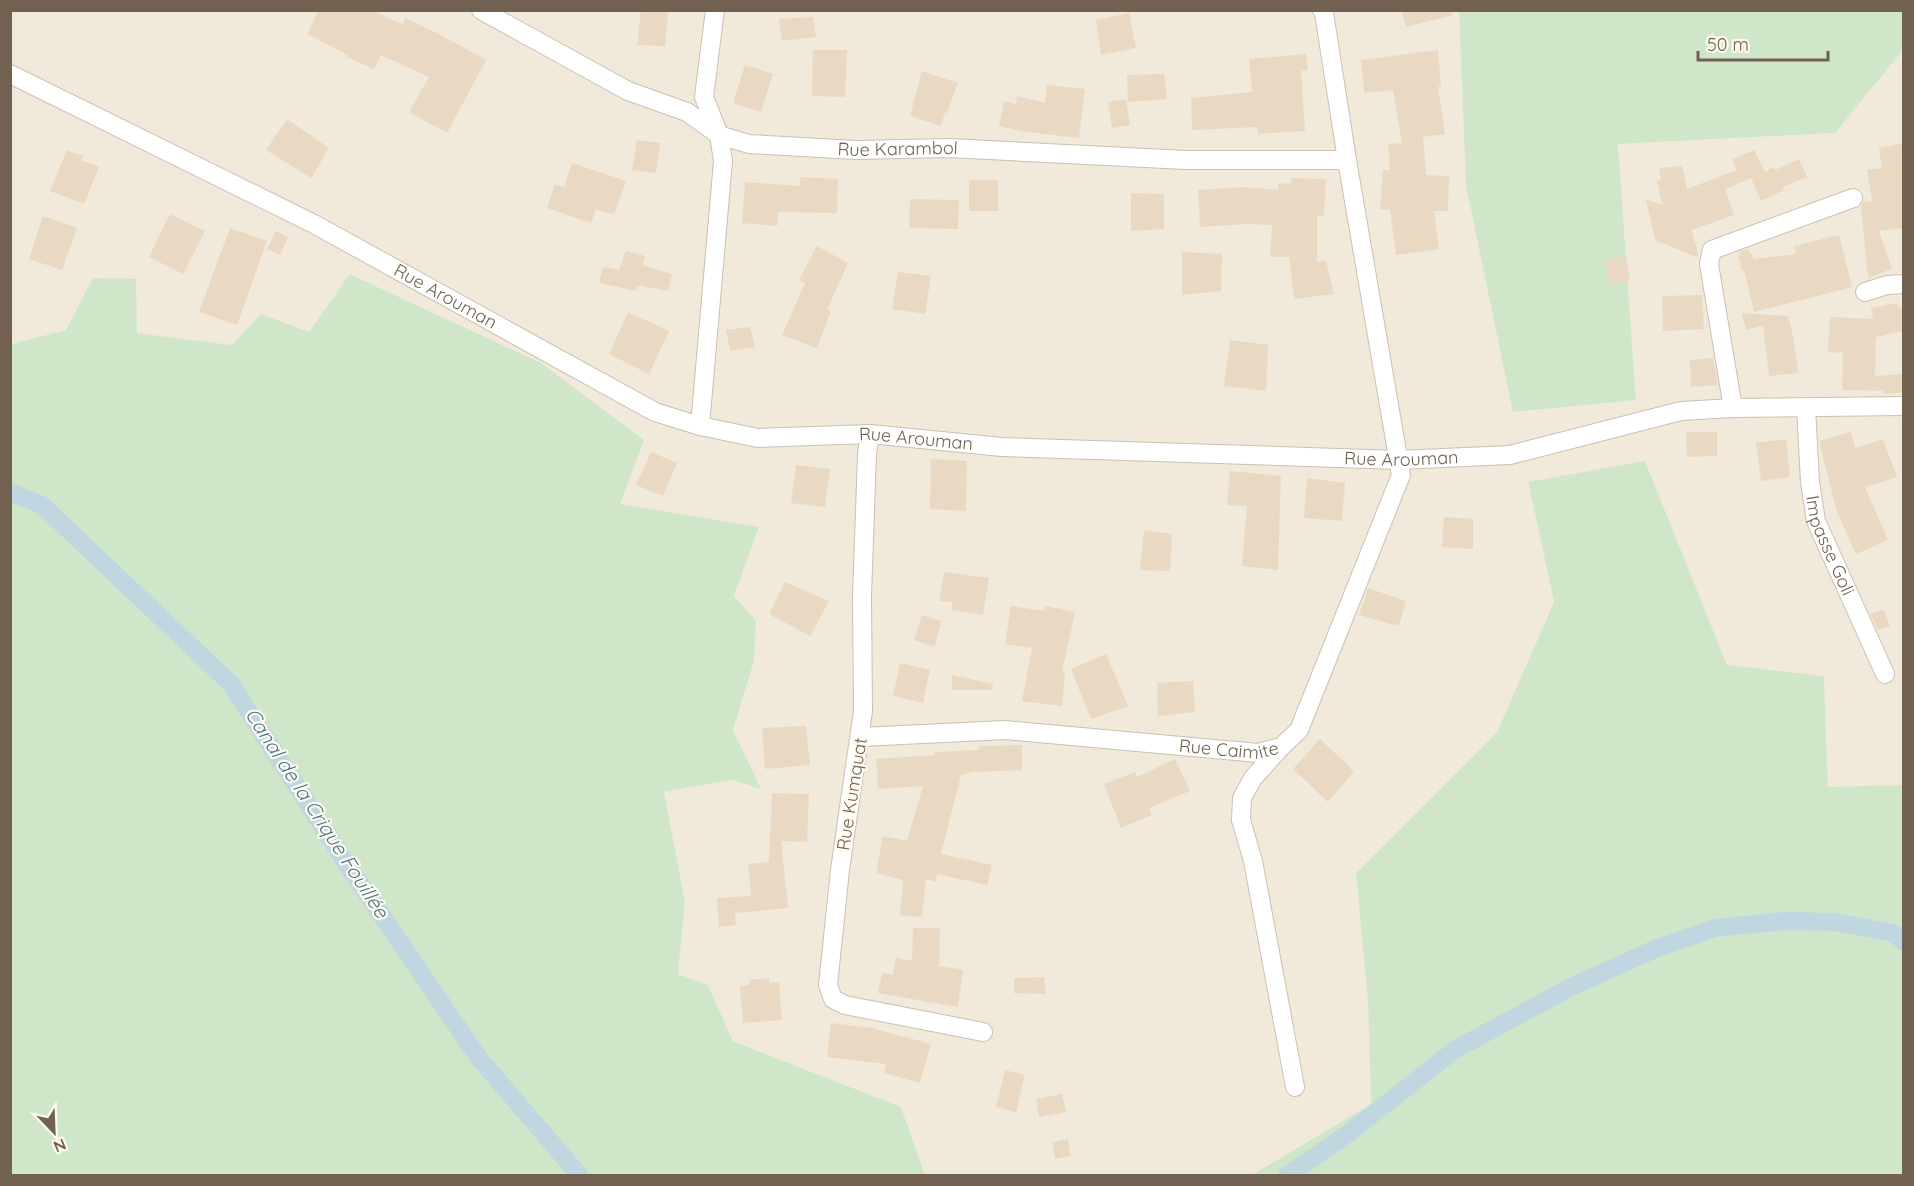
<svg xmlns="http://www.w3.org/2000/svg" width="1914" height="1186" font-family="Quicksand,sans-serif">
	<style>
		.residential { fill: #f1e9d9 }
		.green { fill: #d0e6c9 }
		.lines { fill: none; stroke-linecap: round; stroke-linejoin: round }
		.canal { stroke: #c0d7e2; stroke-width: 18 }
		.building { fill: #ead9c2 }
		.minor-casing { stroke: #cbc0b1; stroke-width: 20 }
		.minor { stroke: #fff; stroke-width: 18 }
		.labels { text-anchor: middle; stroke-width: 4.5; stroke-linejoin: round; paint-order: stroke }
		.street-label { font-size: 18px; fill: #726150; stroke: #fdfaf0 }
		.water-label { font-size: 20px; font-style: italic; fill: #507689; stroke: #fdfaf0 }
	</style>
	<rect width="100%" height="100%" fill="#faf6ea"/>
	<path class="residential" d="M10 11H1459L1466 186 1514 412 1636 400 1618 144 1835 133 1903 50V785L1828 788 1824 676 1727 666 1645 461 1528 483 1554 602 1497 732 1356 873 1368 1003 1371 1104 1252 1175H925L901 1107 733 1041 708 985 678 974 685 902 664 792 733 780 760 788 733 730 754 661 756 620 734 596 759 527 619 504 541 363 351 274 309 332 261 314 232 345 137 333 66 330 11 344Z"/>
	<path class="green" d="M1459 11H1903V50L1835 133 1618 144 1636 400 1513 412 1466 186Z
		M350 274 541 363 644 440 620 504 759 527 734 596 756 620 754 661 733 730 761 789 733 780 664 792 685 902 678 974 708 985 733 1041 901 1107 925 1175H11V344L66 330 93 278 136 279 137 333 232 345 261 314 309 332Z
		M1645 461 1727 665 1824 676 1828 787 1903 785V1175H1252L1371 1104 1368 1003 1356 873 1497 732 1554 602 1528 482Z"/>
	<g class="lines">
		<path class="canal" d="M10 492 42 505 231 684 344 860 478 1057 580 1176
			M1287 1176 1350 1132 1456 1049 1571 987 1655 949 1715 928 1785 921 1835 922 1893 933 1904 942"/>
	</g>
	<path class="building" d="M319 10H372L403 25 405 18 437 33 486 60 447 133 409 112 429 77 381 55 374 69 347 57 348 55 307 34Z
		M641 10H668L665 46 637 45Z
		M1401 10H1452L1453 15 1406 27Z
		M1129 13 1136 48 1101 55 1096 20Z
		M813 17 816 37 782 41 779 19Z
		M813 50H847L845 97 812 96Z
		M1438 50 1441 86 1438 87 1445 134 1423 137 1426 175 1449 176 1448 211H1434L1439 249 1396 255 1390 210 1380 209 1383 170H1390L1388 144 1402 143 1393 90 1364 93 1361 60Z
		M1306 54 1308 70 1301 71 1305 131 1258 134 1257 127 1192 130 1191 98 1252 92 1249 59Z
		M745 65 773 74 761 112 733 103Z
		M922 71 958 83 947 113 945 112 941 126 910 116Z
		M1164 74 1167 99 1128 102 1127 75Z
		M1047 85 1085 89 1079 138 1021 131 999 126 1004 101 1016 104 1017 96 1045 103Z
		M1126 99 1130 125 1112 128 1108 102Z
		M287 119 329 148 311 178 266 150Z
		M637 140 660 143 656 173 632 170Z
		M1904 143V228L1879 231 1892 269 1868 278 1861 206 1863 202 1872 201 1867 170 1882 168 1879 148Z
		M67 150 83 156 81 160 99 167 84 204 50 191Z
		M1754 150 1765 172 1774 167 1775 170 1799 159 1807 177 1783 187 1784 190 1761 201 1751 178 1725 189 1734 215 1692 230 1699 258 1655 240 1646 199 1662 205 1657 181 1661 180 1659 168 1682 166 1687 189 1737 170 1732 160Z
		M572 163 626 181 614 215 596 209 591 223 547 208 555 184 564 187Z
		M800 177 838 179 837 213 779 212 777 226 742 223 745 182 800 186Z
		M1291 178 1326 179 1324 216H1317V262L1326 261 1334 294 1294 299 1289 257H1270L1272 225 1248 224 1200 227 1198 190 1245 187 1278 190V183L1291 184Z
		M969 180H998V211H969Z
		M1131 193 1164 194V229L1131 231Z
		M910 199 959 200 958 229 909 228Z
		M170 214 205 231 183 274 149 257Z
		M43 216 77 228 62 270 29 259Z
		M230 228 267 241 237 325 199 312Z
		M276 231 288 237 280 255 267 249Z
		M1839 235 1852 287 1754 312 1744 270H1742L1738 256 1740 255 1739 252 1748 249 1754 259 1796 254 1794 246Z
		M817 246 848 263 827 310 831 311 817 348 782 335 805 283 799 280Z
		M626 251 645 256 643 265 672 274 668 291 637 285 636 291 599 283 603 267 619 270Z
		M1182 252 1222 254 1221 291 1182 295Z
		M1626 256 1630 281 1610 285 1606 260Z
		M898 272 931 276 925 314 892 309Z
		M1702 295 1704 329 1663 331 1662 296Z
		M1898 303 1899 308 1904 307V331L1876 337 1875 376 1904 374V392L1884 394 1883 391 1842 390 1843 353 1828 352 1830 317 1873 319 1871 308Z
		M628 312 669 331 649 374 609 354Z
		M1742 313 1788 316 1794 340 1798 373 1769 376 1763 325 1746 330Z
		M750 327 755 347 730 351 726 330Z
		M1230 340 1268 345 1266 391 1224 386Z
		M1713 358 1718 385 1691 387 1690 360Z
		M1686 432H1717V456L1687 457Z
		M1851 432 1855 448 1883 439 1897 477 1865 487 1888 540 1856 554 1837 512 1819 441Z
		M1786 439 1790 477 1761 481 1756 443Z
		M651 452 677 463 663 496 636 485Z
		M931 459 967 461 966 511 930 509Z
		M796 465 830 469 825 507 791 503Z
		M1230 471 1281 476 1278 570 1242 566 1247 506 1227 505Z
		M1307 478 1345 483 1342 521 1304 518Z
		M1444 517 1473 519V549L1442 547Z
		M1144 530 1172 534 1170 571 1140 570Z
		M944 572 989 578 983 615 952 610V602L939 601Z
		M785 582 829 601 810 636 769 614Z
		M1368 588 1406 601 1399 626 1359 615Z
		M1011 606 1044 611 1045 606 1075 612 1062 672 1065 671 1062 706 1022 701 1032 648 1005 644Z
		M1884 610 1890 626 1878 630 1870 614Z
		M922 615 941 621 935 647 914 640Z
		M1106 654 1128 706 1091 719 1071 669Z
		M900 663 930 670 923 703 893 696Z
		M952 675 993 684 992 690H952Z
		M1193 681 1195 712 1158 716 1157 683Z
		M806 726 810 765 765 769 762 728Z
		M1320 739 1354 771 1328 802 1293 769Z
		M1022 745V770L969 772V774L961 775 941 854 992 865 987 885 937 874 936 882 926 879 922 917 900 915 903 880 876 873 883 836 907 841 923 786 878 789 876 759 935 755 934 752 979 750V746Z
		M1175 759 1190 791 1149 808 1152 815 1121 828 1104 784 1135 772 1137 777Z
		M772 793 809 794 807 842 781 841 788 908 735 913 736 925 719 927 717 898 751 896 748 864 769 862Z
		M913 928H940L939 966 963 970 958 1007 878 993 882 973 893 975 896 958 912 961Z
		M1044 977 1046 994 1014 993V978Z
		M769 978V983L779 982 782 1020 743 1023 740 986 750 985 749 980Z
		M831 1023 872 1028 931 1044 920 1083 884 1073 886 1064 827 1057Z
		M1005 1070 1025 1075 1016 1112 996 1107Z
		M1062 1094 1066 1112 1039 1117 1036 1099Z
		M1068 1139 1070 1156 1055 1159 1052 1142Z"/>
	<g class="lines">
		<g class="minor-casing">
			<g id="minor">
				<path id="s1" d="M481 10 628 91 687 112 719 135 749 144 856 150 949 148 1186 160H1347"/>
				<path id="s2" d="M10 74 314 224 655 412 700 426 758 438 870 434 1002 447 1399 460 1510 455 1681 411 1733 408 1904 406"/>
				<path d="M1865 292 1887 285 1904 284"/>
				<path d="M1733 408 1709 264 1712 250 1853 198"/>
				<path id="s3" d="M1806 408 1810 482 1816 521 1885 674"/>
				<path d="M700 426 723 161 719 135 704 97 715 10"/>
				<path d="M870 434 867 454 862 596 863 711 840 870 828 985 833 999 845 1005 983 1032"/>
				<path id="s4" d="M861 737 1005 730 1258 753 1281 747 1299 730 1401 475 1347 160 1324 13 1322 10"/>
				<path d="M1281 747 1253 778 1242 798 1241 820 1253 861 1295 1087"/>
			</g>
		</g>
		<use href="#minor" class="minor"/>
	</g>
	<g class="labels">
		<g class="street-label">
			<text dy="6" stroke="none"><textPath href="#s1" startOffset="450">Rue Karambol</textPath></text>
			<text dy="6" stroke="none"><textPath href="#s2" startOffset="489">Rue Arouman</textPath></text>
			<text dy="6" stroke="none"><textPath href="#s2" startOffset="993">Rue Arouman</textPath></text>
			<text dy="6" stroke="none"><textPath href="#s2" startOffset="1479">Rue Arouman</textPath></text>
			<text dy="6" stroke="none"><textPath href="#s3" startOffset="141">Impasse Goli</textPath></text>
			<text dy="6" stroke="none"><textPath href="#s4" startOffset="369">Rue Caimite</textPath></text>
			<text transform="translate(852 794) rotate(-81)" y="6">Rue Kumquat</text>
		</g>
		<g class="water-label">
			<text transform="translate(317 813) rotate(57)" y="7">Canal de la Crique Fouillée</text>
		</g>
	</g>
	<rect width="1914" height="1186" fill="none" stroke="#726150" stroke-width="24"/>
	<g transform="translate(54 1132) rotate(157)" stroke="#fdfaf0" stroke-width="4.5" paint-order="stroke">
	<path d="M0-4.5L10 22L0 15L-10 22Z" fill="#726150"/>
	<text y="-9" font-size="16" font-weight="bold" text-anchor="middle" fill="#726150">N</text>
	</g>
	<path d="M1698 51v9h130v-9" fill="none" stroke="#726150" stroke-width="3"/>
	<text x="1707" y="51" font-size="18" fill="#726150" stroke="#fdfaf0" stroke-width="4.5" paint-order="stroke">50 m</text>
</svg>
